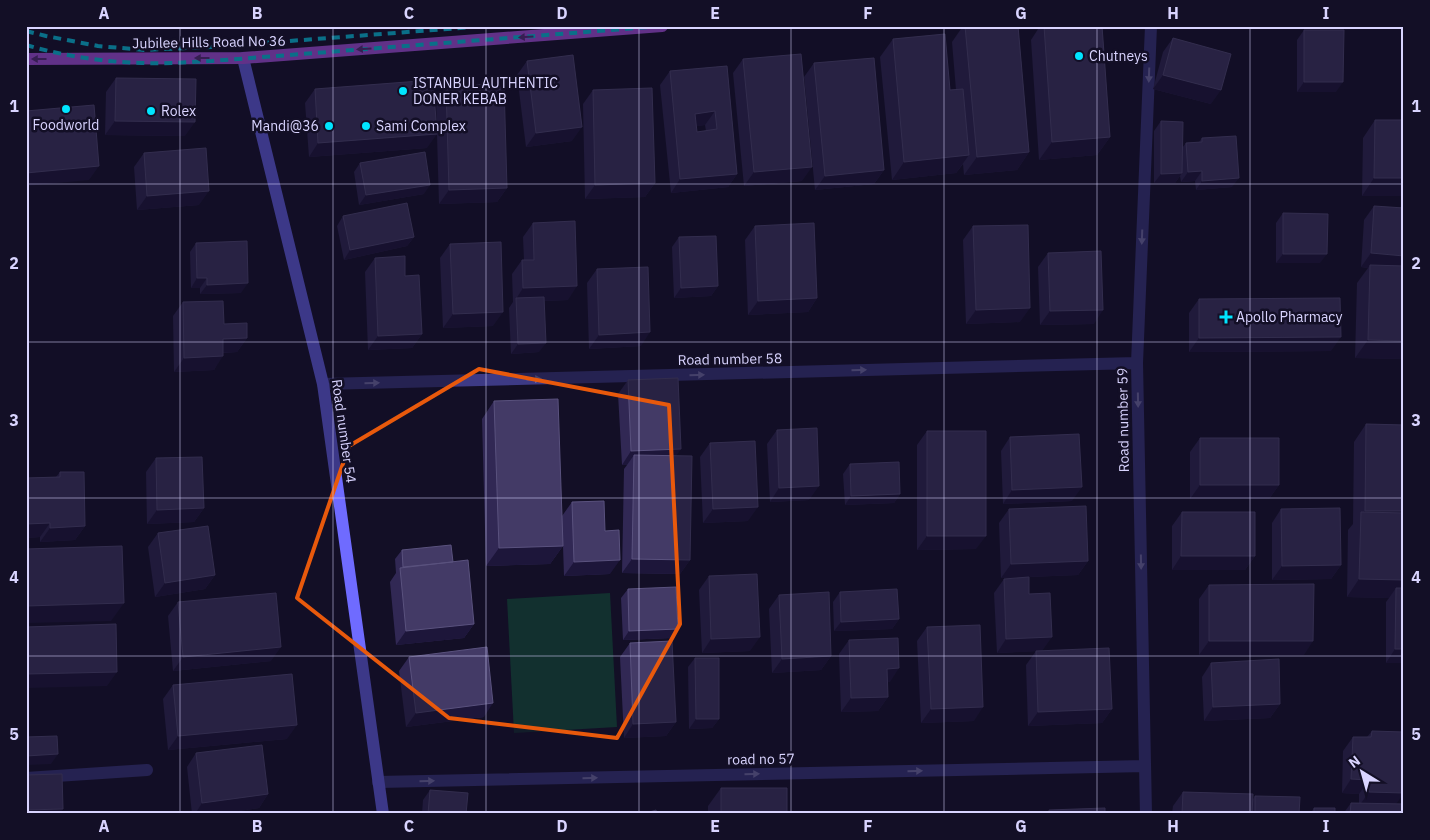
<svg xmlns="http://www.w3.org/2000/svg" width="1430" height="840" font-family="'IBM Plex Sans',sans-serif">
	<style>
		.green { fill: #12302f }
		.lines { fill: none; stroke-linecap: round; stroke-linejoin: round }
		.street { stroke: #3d3a85; stroke-width: 12 }
		.secondary { stroke: #6f6bff; stroke-width: 12 }
		.primary { stroke: #c25bff; stroke-width: 12 }
		.rail { stroke: #00e5ff; stroke-width: 4; stroke-dasharray: 8 6; stroke-linecap: butt }
		.wall { fill: #312854; fill-rule: evenodd }
		.shaded-wall { fill: #1d163a }
		.building { fill: #433a66; stroke: #5a527e; fill-rule: evenodd }
		.oneway { fill: #623188 }
		.oneway2 { fill: #837fbc }
		.marked { fill: none; stroke: #e8590c; stroke-width: 4; stroke-linejoin: round }
		.grid { fill: none; stroke: #d9d4ff; stroke-width: 1; stroke-opacity: 0.55 }
		.poi-dot { fill: #00e5ff; stroke: #130f26; stroke-width: 2 }
		.labels { text-anchor: middle; stroke-width: 5; stroke-linejoin: round; paint-order: stroke }
		.street-label { font-size: 14px; fill: #d9d4ff; stroke: #130f26 }
		.poi-label { font-size: 14px; fill: #d9d4ff; stroke: #130f26; text-anchor: start }
		.neatline { fill: none; stroke: #d9d4ff; stroke-width: 2 }
		.grid-label { font-size: 16px; text-anchor: middle; font-weight: bold; fill: #d9d4ff }
	</style>
	<rect width="100%" height="100%" fill="#130f26"/>
	<path class="green" d="M610 593 617 727 514 733 507 599Z"/>
	<g class="lines">
		<path class="street" d="M323 384 1137 363
			M26 778 147 770
			M378 782 1145 766
			M1146 814 1137 363 1151 26"/>
		<path class="secondary" d="M243 58 323 384 383 814"/>
		<path class="primary" d="M26 59 243 58 662 26"/>
		<path class="rail" d="M26 31 46 36 98 46 144 50 211 47 486 26
			M26 45C64 56 103 62 142 63 165 64 188 62 212 61L663 26"/>
	</g>
	<path class="wall" d="M963 26H1018L1029 152 1017 170 964 175 963 164 956 173 892 180 880 57 893 39 950 90H956L952 42Z
		M1040 26H1102L1110 137 1097 155 1039 160 1031 40Z
		M1304 30 1336 92H1297V40Z
		M1173 38 1211 104 1153 89 1163 52Z
		M743 59 802 181 744 186 733 73Z
		M527 61 572 141 526 147 517 75Z
		M814 63 884 170 874 184 815 190 804 77Z
		M727 66 737 174 728 187 671 193 660 85 670 71ZM705 125 706 131 697 132 696 126Z
		M116 78 185 136 105 135 106 92Z
		M446 86 507 188 497 202 439 204 436 100Z
		M315 89 427 148 309 157 305 103Z
		M593 90 655 183 645 197 585 199 583 104Z
		M1375 120H1404V196H1362L1363 138Z
		M1161 121 1182 148 1186 143 1199 142 1202 138 1232 187 1196 190 1195 181 1181 182 1180 176 1175 183H1154V131Z
		M144 153 199 205 137 210 134 167Z
		M360 163 424 194 359 205 354 172Z
		M1374 206 1404 359 1355 358 1357 283 1368 268 1361 267 1364 220Z
		M1283 213 1320 263H1276V223Z
		M343 216 414 237 407 246 344 260 337 226Z
		M533 223 568 300 544 301 539 352 511 354 509 308 513 302 512 274 522 260H524L523 237Z
		M755 226 817 298 808 312 748 315 745 240Z
		M973 226 1020 322 966 324 963 240Z
		M679 237 718 286 711 296 674 298 672 247Z
		M196 243 241 293 200 294V288H191L190 252Z
		M450 244 493 326 443 328 440 258Z
		M1048 253 1094 324 1040 325 1038 267Z
		M375 258 405 276 422 334 412 348 368 350 365 272Z
		M597 269 641 346 589 349 587 283Z
		M1199 299 1331 351 1189 352V313Z
		M183 302 224 324 247 338 237 352 223 353 214 370 174 372 173 316Z
		M628 380 676 456 690 560 680 574 622 573 624 469 627 465H622L618 394Z
		M494 401 562 516 572 502 605 531 610 574 564 576 563 546 550 564 486 566 482 419Z
		M1366 424 1404 425V663H1386V602L1389 598 1347 597 1348 530 1353 524 1354 442Z
		M777 430 809 500 770 502 767 444Z
		M927 431 976 549 917 550V445Z
		M1010 437 1072 501 1003 504 1001 451Z
		M1200 438 1279 485 1269 499H1190V452Z
		M710 443 748 521 703 523 700 457Z
		M156 458 204 508 194 522 147 524 146 472Z
		M850 464 900 494 894 503 845 505 843 474Z
		M60 472 85 526 75 540 40 542V537L26 538V478L56 477Z
		M1009 509 1088 561 1078 575 1001 578 999 523Z
		M1281 509 1341 565 1331 579 1272 580V523Z
		M1182 512 1255 556 1245 570H1172V526Z
		M158 533 215 575 205 589 155 597 148 547Z
		M402 550 453 562 474 624 464 638 396 645 390 582 396 573 395 559Z
		M709 576 750 651 702 653 699 590Z
		M1004 579 1029 594 1042 651 1112 709 1102 723 1028 726 1026 665 1036 651 997 653 994 593Z
		M1209 585 1304 655H1199V599Z
		M628 589 671 638 623 640 621 598Z
		M840 592 899 619 892 629 834 631 833 602Z
		M779 595 831 656 821 670 772 673 769 609Z
		M178 602 271 661 173 671 168 616Z
		M927 627 974 721 921 723 917 641Z
		M849 640 890 682H888V697L878 711 841 712 839 654Z
		M630 643 676 722 666 736 624 738 620 657Z
		M409 657 484 717 406 727 399 671Z
		M695 658 719 719 712 728 689 729 688 667Z
		M1211 663 1280 704 1270 718 1204 721 1202 677Z
		M173 685 287 739 168 750 163 699Z
		M1372 731 1396 804 1404 814H1343L1351 803H1359V794L1342 793 1343 751 1353 737H1367Z
		M196 753 268 794 259 808 218 814H192L187 767Z
		M721 788 787 814H708V806Z
		M430 790 466 814H422L423 800Z
		M1183 792 1253 799 1255 796 1299 814H1172L1173 806Z
		M1314 808 1335 814H1310Z"/>
	<path class="shaded-wall" d="M1163 75 1221 90 1211 104 1153 89Z
		M1304 82H1343L1336 92H1297Z
		M715 111 705 125 685 128 695 114Z
		M115 121 195 122 185 136 105 135Z
		M582 127 572 141 526 147 536 133Z
		M437 134 427 148 309 157 318 143Z
		M1110 137 1097 155 1039 160 1052 142Z
		M1029 152 1017 170 964 175 977 157Z
		M969 155 956 173 892 180 904 162Z
		M99 166 89 180 26 186V173Z
		M812 167 802 181 744 186 754 172Z
		M884 170 874 184 815 190 825 176Z
		M1202 171 1195 181 1181 182 1188 172Z
		M1182 173 1175 183H1154L1161 174Z
		M737 174 728 187 671 193 680 179Z
		M1239 178 1232 187 1196 190 1202 181Z
		M1374 178H1404V196H1362Z
		M655 183 645 197 585 199 595 185Z
		M430 185 424 194 359 205 366 195Z
		M507 188 497 202 439 204 449 190Z
		M209 191 199 205 137 210 147 196Z
		M414 237 407 246 344 260 350 250Z
		M1371 253 1404 256V270L1370 265 1368 268 1361 267Z
		M1283 254H1327L1320 263H1276Z
		M197 278H207L200 288H191Z
		M248 283 241 293 200 294 207 285Z
		M577 286 568 300 516 302V299L523 288Z
		M718 286 711 296 674 298 681 288Z
		M817 298 808 312 748 315 758 301Z
		M1030 308 1020 322 966 324 976 310Z
		M1103 310 1094 324 1040 325 1050 311Z
		M503 312 493 326 443 328 453 314Z
		M650 332 641 346 589 349 599 335Z
		M422 334 412 348 368 350 378 336Z
		M1341 337 1331 351 1189 352 1199 338Z
		M247 338 237 352 213 353 223 339Z
		M1368 340 1404 341V359L1355 358Z
		M546 343 539 352 511 354 518 344Z
		M223 356 214 370 174 372 184 358Z
		M681 449 671 463 634 455 627 465H622L631 451Z
		M1200 485H1279L1269 499H1190Z
		M819 486 809 500 770 502 779 488Z
		M1082 487 1072 501 1003 504 1012 490Z
		M900 494 894 503 845 505 851 496Z
		M758 507 748 521 703 523 713 509Z
		M204 508 194 522 147 524 157 510Z
		M1365 511H1404V529L1361 517Z
		M50 523 40 537 26 538V524Z
		M85 526 75 540 40 542 50 528Z
		M927 536H986L976 549 917 550Z
		M563 546 550 564 486 566 499 548Z
		M1181 556H1255L1245 570H1172Z
		M632 559 690 560 680 574 622 573Z
		M620 560 610 574 564 576 574 562Z
		M1088 561 1078 575 1001 578 1011 564Z
		M1341 565 1331 579 1272 580 1282 566Z
		M215 575 205 589 155 597 165 583Z
		M1359 579 1404 580V598L1396 588 1389 598 1347 597Z
		M124 603 111 621 26 623V606Z
		M899 619 892 629 834 631 841 622Z
		M474 624 464 638 396 645 406 631Z
		M678 629 671 638 623 640 629 631Z
		M760 637 750 651 702 653 711 639Z
		M1052 637 1042 651 997 653 1006 639Z
		M1209 641H1313L1304 655H1199Z
		M281 647 271 661 173 671 183 657Z
		M1395 649H1404V663H1386Z
		M831 656 821 670 772 673 782 659Z
		M899 668 890 682 877 683 887 669Z
		M117 672 107 686 26 688V674Z
		M888 697 878 711 841 712 851 698Z
		M493 703 484 717 406 727 416 713Z
		M1280 704 1270 718 1204 721 1213 707Z
		M983 707 974 721 921 723 931 709Z
		M1112 709 1102 723 1028 726 1038 712Z
		M696 719H719L712 728 689 729Z
		M676 722 666 736 624 738 633 724Z
		M297 725 287 739 168 750 178 736Z
		M58 754 51 764 26 765V756Z
		M1351 779 1369 780 1359 794 1342 793Z
		M1369 792 1404 793 1394 807 1359 806Z
		M268 794 259 808 218 814H195L202 803Z
		M63 809 59 814H26V810Z"/>
	<path class="building" d="M965 26H1018L1029 152 977 157Z
		M1044 26H1102L1110 137 1052 142Z
		M1304 30H1344L1343 82H1304Z
		M945 34 950 90 963 89 969 155 904 162 893 39Z
		M1173 38 1231 54 1221 90 1163 75Z
		M801 54 812 167 754 172 743 59Z
		M573 55 582 127 536 133 527 61Z
		M874 58 884 170 825 176 814 63Z
		M727 66 737 174 680 179 670 71ZM715 111 717 129 697 132 695 114Z
		M116 78 196 79 195 122 115 121Z
		M433 80 437 134 318 143 315 89Z
		M504 84 507 188 449 190 446 86Z
		M652 88 655 183 595 185 593 90Z
		M94 105 99 166 26 173V111Z
		M1375 120H1404V178H1374Z
		M1161 121 1183 122 1182 173 1161 174Z
		M1236 136 1239 178 1202 181V171L1188 172 1186 143 1202 142V138Z
		M206 148 209 191 147 196 144 153Z
		M425 152 430 185 366 195 360 163Z
		M407 203 414 237 350 250 343 216Z
		M1374 206 1404 208V256L1371 253Z
		M1283 213 1328 214 1327 254H1283Z
		M575 221 577 286 523 288 522 260H534L533 223Z
		M814 223 817 298 758 301 755 226Z
		M1028 225 1030 308 976 310 973 226Z
		M716 236 718 286 681 288 679 237Z
		M247 241 248 283 207 285V278H197L196 243Z
		M501 242 503 312 453 314 450 244Z
		M1101 251 1103 310 1050 311 1048 253Z
		M405 256V276L419 275 422 334 378 336 375 258Z
		M1370 265 1404 266V341L1368 340Z
		M648 267 650 332 599 335 597 269Z
		M544 297 546 343 518 344 516 298Z
		M1340 298 1341 337 1199 338V299Z
		M223 301 224 324 247 323V338L223 339V356L184 358 183 302Z
		M678 378 681 449 631 451 628 380Z
		M558 399 563 546 499 548 494 401Z
		M1366 424 1404 425V511H1365Z
		M817 428 819 486 779 488 777 430Z
		M927 431H986V536H927Z
		M1079 434 1082 487 1012 490 1010 437Z
		M1200 438H1279V485H1200Z
		M755 441 758 507 713 509 710 443Z
		M634 455 692 456 690 560 632 559Z
		M202 457 204 508 157 510 156 458Z
		M899 462 900 494 851 496 850 464Z
		M60 472H84L85 526 50 528V523L26 524V478L60 477Z
		M604 501 605 531 619 530 620 560 574 562 572 502Z
		M1086 506 1088 561 1011 564 1009 509Z
		M1340 508 1341 565 1282 566 1281 509Z
		M1182 512H1255V556H1181Z
		M1361 512 1404 513V580L1359 579Z
		M208 526 215 575 165 583 158 533Z
		M451 545 453 562 403 567 402 550Z
		M122 546 124 603 26 606V549Z
		M468 560 474 624 406 631 400 568Z
		M757 574 760 637 711 639 709 576Z
		M1029 577V594L1050 593 1052 637 1006 639 1004 579Z
		M1314 584 1313 641H1209V585Z
		M676 587 678 629 629 631 628 589Z
		M1396 588H1404V649H1395Z
		M897 589 899 619 841 622 840 592Z
		M829 592 831 656 782 659 779 595Z
		M276 593 281 647 183 657 178 602Z
		M116 624 117 672 26 674V627Z
		M980 625 983 707 931 709 927 627Z
		M898 638 899 668 887 669 888 697 851 698 849 640Z
		M672 641 676 722 633 724 630 643Z
		M487 647 493 703 416 713 409 657Z
		M1109 648 1112 709 1038 712 1036 651Z
		M695 658H719V719H696Z
		M1279 659 1280 704 1213 707 1211 663Z
		M292 674 297 725 178 736 173 685Z
		M1372 731 1404 732V793L1369 792V780L1351 779 1353 737H1371Z
		M57 736 58 754 26 756V737Z
		M262 745 268 794 202 803 196 753Z
		M62 774 63 809 26 810V775Z
		M721 788H787V814H721Z
		M430 790 468 793 466 814H428Z
		M1183 792 1253 794 1252 814H1182Z
		M1255 796 1300 797 1299 814H1255Z
		M1351 803 1404 804V814H1350Z
		M1105 808V814H1049V810Z
		M1314 808H1335V814H1314Z
		M656 810 657 814H643Z
		M912 812V814H872V813Z"/>
	<defs><path id="oneway-solid" d="M-6-.8H1V-3.2L6.5 0L1 3.2V.8H-6Z" transform="scale(1.25)"/></defs>
	<g class="oneway">
		<use href="#oneway-solid" transform="translate(526 37) rotate(176)"/>
		<use href="#oneway-solid" transform="translate(364 49) rotate(176)"/>
		<use href="#oneway-solid" transform="translate(202 58) rotate(180)"/>
		<use href="#oneway-solid" transform="translate(39 59) rotate(180)"/>
	</g>
	<g class="oneway2">
		<use href="#oneway-solid" transform="translate(1149 75) rotate(92)"/>
		<use href="#oneway-solid" transform="translate(1142 237) rotate(92)"/>
		<use href="#oneway-solid" transform="translate(859 370) rotate(-1)"/>
		<use href="#oneway-solid" transform="translate(697 375) rotate(-1)"/>
		<use href="#oneway-solid" transform="translate(534 379) rotate(-1)"/>
		<use href="#oneway-solid" transform="translate(372 383) rotate(-1)"/>
		<use href="#oneway-solid" transform="translate(1138 400) rotate(89)"/>
		<use href="#oneway-solid" transform="translate(1141 562) rotate(89)"/>
		<use href="#oneway-solid" transform="translate(915 771) rotate(-1)"/>
		<use href="#oneway-solid" transform="translate(752 774) rotate(-1)"/>
		<use href="#oneway-solid" transform="translate(590 778) rotate(-1)"/>
		<use href="#oneway-solid" transform="translate(427 781) rotate(-1)"/>
	</g>
	<path d="M0 0H1430V840H0ZM479 369 669 405 680 624 617 738 449 718 297 598 349 446Z" fill="#130f26" fill-opacity=".55" fill-rule="evenodd"/>
	<path class="marked" d="M479 369 669 405 680 624 617 738 449 718 297 598 349 446Z"/>
	<path class="grid" d="M180 26V814M333 26V814M486 26V814M639 26V814M791 26V814M944 26V814M1097 26V814M1250 26V814M26 184H1404M26 342H1404M26 498H1404M26 656H1404"/>
	<g class="poi-dot">
		<circle cx="1079" cy="56" r="5"/>
		<circle cx="403" cy="91" r="5"/>
		<circle cx="66" cy="109" r="5"/>
		<circle cx="151" cy="111" r="5"/>
		<circle cx="329" cy="126" r="5"/>
		<circle cx="366" cy="126" r="5"/>
		<path d="M1223.5 309.5h5v5h5v5h-5v5h-5v-5h-5v-5h5z"/>
	</g>
	<g class="labels">
		<g class="street-label">
			<text transform="translate(209 42) rotate(-1)" y="5">Jubilee Hills Road No 36</text>
			<text transform="translate(730 359) rotate(-1)" y="5">Road number 58</text>
			<text transform="translate(1123 420) rotate(-91)" y="5">Road number 59</text>
			<text transform="translate(344 431) rotate(82)" y="5">Road number 54</text>
			<text transform="translate(761 759) rotate(-1)" y="5">road no 57</text>
		</g>
		<g class="poi-label">
			<text x="1089" y="61">Chutneys</text>
			<text x="413" y="88">ISTANBUL AUTHENTIC<tspan x="413" dy="16">DONER KEBAB</tspan></text>
			<text x="161" y="116">Rolex</text>
			<text x="66" y="130" text-anchor="middle">Foodworld</text>
			<text x="319" y="131" text-anchor="end">Mandi@36</text>
			<text x="376" y="131">Sami Complex</text>
			<text x="1236" y="322">Apollo Pharmacy</text>
		</g>
	</g>
	<rect width="1430" height="840" fill="none" stroke="#130f26" stroke-width="55"/>
	<g transform="translate(1362 772) rotate(323)" stroke="#130f26" stroke-width="4" paint-order="stroke">
	<path d="M0-4L9 19L0 12L-9 19Z" fill="#d9d4ff"/>
	<text y="-8" font-size="14" font-weight="bold" text-anchor="middle" fill="#d9d4ff">N</text>
	</g>
	<rect x="28" y="28" width="1374" height="784" class="neatline"/>
	<g class="grid-label">
		<text x="104" y="19">A</text>
		<text x="257" y="19">B</text>
		<text x="409" y="19">C</text>
		<text x="562" y="19">D</text>
		<text x="715" y="19">E</text>
		<text x="868" y="19">F</text>
		<text x="1021" y="19">G</text>
		<text x="1173" y="19">H</text>
		<text x="1326" y="19">I</text>
		<text x="14" y="112">1</text>
		<text x="1416" y="112">1</text>
		<text x="14" y="269">2</text>
		<text x="1416" y="269">2</text>
		<text x="14" y="426">3</text>
		<text x="1416" y="426">3</text>
		<text x="14" y="583">4</text>
		<text x="1416" y="583">4</text>
		<text x="14" y="740">5</text>
		<text x="1416" y="740">5</text>
		<text x="104" y="832">A</text>
		<text x="257" y="832">B</text>
		<text x="409" y="832">C</text>
		<text x="562" y="832">D</text>
		<text x="715" y="832">E</text>
		<text x="868" y="832">F</text>
		<text x="1021" y="832">G</text>
		<text x="1173" y="832">H</text>
		<text x="1326" y="832">I</text>
	</g>
</svg>
